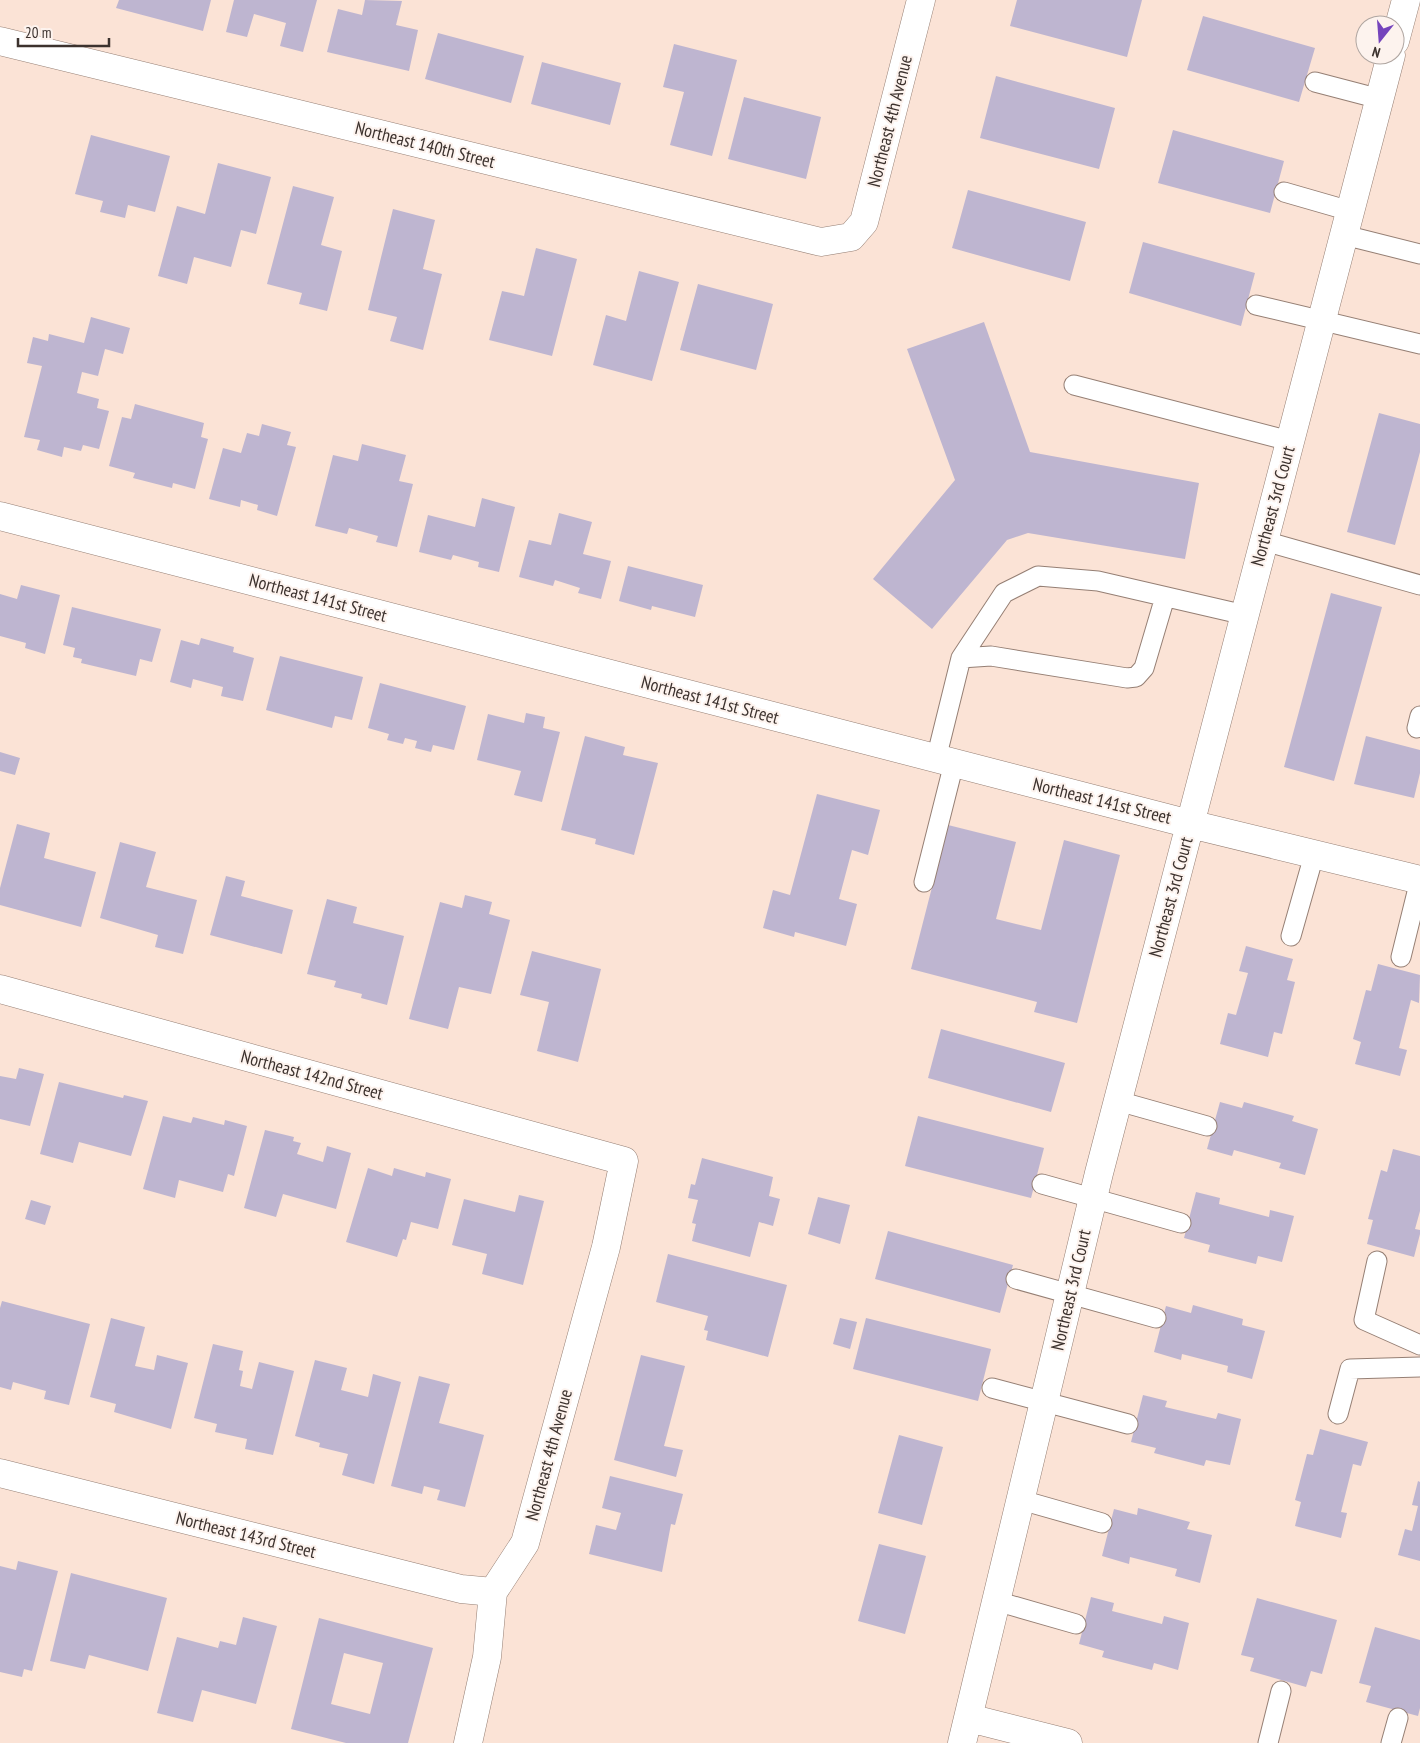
<svg xmlns="http://www.w3.org/2000/svg" width="1420" height="1743" font-family="'PT Sans Narrow',sans-serif">
	<style>
		.building { fill: #beb5d0; fill-rule: evenodd }
		.lines { fill: none; stroke-linecap: round; stroke-linejoin: round }
		.service-casing { stroke: #957f74; stroke-width: 21 }
		.minor-casing { stroke: #957f74; stroke-width: 29 }
		.service { stroke: #fff; stroke-width: 19 }
		.minor { stroke: #fff; stroke-width: 28 }
		.labels { text-anchor: middle; stroke-width: 4; stroke-linejoin: round; paint-order: stroke }
		.street-label { font-size: 18px; fill: #3c322e; stroke: #fdf3ee }
	</style>
	<rect width="100%" height="100%" fill="#fbe3d6"/>
	<path class="building" d="M119 0H211L203 31 116 8Z
		M234 0H317L303 52 280 46 286 23 254 14 247 37 226 32Z
		M365 0 402 1 396 25 418 30 409 71 327 52 338 9 362 15Z
		M1017 0H1142L1127 57 1010 26Z
		M1203 16 1315 48 1299 102 1187 70Z
		M438 33 524 56 511 103 425 79Z
		M674 44 737 60 712 156 670 145 684 92 663 87Z
		M542 62 621 83 610 125 531 104Z
		M996 76 1115 108 1099 169 980 138Z
		M744 97 821 117 806 179 728 159Z
		M1173 130 1284 161 1270 213 1158 183Z
		M91 135 170 156 155 212 128 205 125 218 100 212 103 201 75 194Z
		M218 163 271 177 256 234 241 230 231 267 194 257 187 284 158 276 177 206 205 214Z
		M293 186 334 197 321 245 342 251 327 311 299 304 302 293 267 284Z
		M968 190 1086 222 1070 281 952 248Z
		M393 209 435 220 423 269 442 274 423 350 390 341 397 317 368 310Z
		M1143 242 1255 273 1241 326 1129 293Z
		M536 248 577 259 552 356 489 340 502 291 524 296Z
		M639 271 679 282 652 381 593 365 606 315 626 321Z
		M698 284 773 304 756 370 680 350Z
		M91 317 130 328 123 354 105 349 98 376 82 372 77 393 99 399 97 408 109 411 99 449 83 445 81 451 64 447 62 457 37 450 40 440 24 437 42 366 27 363 33 337 48 341 49 334 84 343Z
		M984 322 1030 452 1199 483 1185 559 1028 533 1007 540 932 629 873 579 955 480 907 349Z
		M135 404 204 423 201 437 208 439 195 489 173 483 172 488 133 478 135 473 109 466 122 417 131 419Z
		M1379 413 1420 424V452L1395 545 1347 532Z
		M262 424 291 432 287 445 296 447 277 516 257 510 258 505 241 500 240 507 209 499 223 448 241 453 247 433 259 436Z
		M362 444 406 455 399 481 413 484 397 547 376 542 378 536 349 528 347 534 315 526 333 455 358 461Z
		M482 498 515 507 499 572 478 567 479 562 453 555 451 560 419 552 428 515 475 527Z
		M559 513 592 522 583 554 611 561 601 599 578 593 580 588 555 580 553 586 519 577 529 540 551 545Z
		M628 566 703 585 695 617 652 606 651 610 619 601Z
		M21 585 60 595 45 654 25 648 26 643 0 636V594L17 599Z
		M1331 593 1382 607 1334 781 1284 767Z
		M72 607 161 629 152 662 140 659 136 676 81 663 82 659 73 657 75 648 63 645Z
		M201 638 234 647 233 652 254 658 243 701 221 696 223 687 193 679 191 688 170 682 181 640 199 645Z
		M280 656 363 677 352 720 335 716 332 728 266 710Z
		M380 683 466 706 454 750 433 745 431 752 415 748 417 741 405 738 403 744 387 740 389 734 368 728Z
		M526 713 545 717 543 728 560 732 542 802 514 795 521 771 477 760 488 714 524 723Z
		M585 736 625 747 623 755 658 763 634 855 595 844 596 839 561 830Z
		M1366 736 1420 750V773L1414 798 1354 784Z
		M0 752 20 758 15 775 0 771Z
		M817 794 880 810 868 855 852 850 839 899 857 904 846 946 795 932 794 937 763 928 773 890 790 895Z
		M17 824 50 833 44 858 96 872 81 927 0 905V888Z
		M948 825 1016 842 996 919 1041 930 1064 840 1120 855 1077 1023 1034 1012 1037 1002 911 969Z
		M120 842 156 852 146 887 197 900 183 954 155 947 158 935 100 918Z
		M226 876 245 881 241 896 293 910 282 954 210 935Z
		M465 895 492 902 489 914 510 920 491 994 459 987 448 1029 409 1019 440 902 462 908Z
		M327 899 357 907 353 923 404 936 387 1005 361 998 362 994 334 987 336 981 307 974Z
		M1246 946 1293 959 1287 980 1295 982 1282 1034 1274 1032 1268 1057 1220 1044 1228 1013 1236 1015 1248 973 1239 971Z
		M532 951 601 969 578 1062 537 1051 549 1002 520 995Z
		M1378 964 1420 975 1419 1003 1411 1000 1399 1048 1407 1050 1400 1076 1355 1064 1361 1042 1353 1039 1366 990 1371 991Z
		M941 1029 1065 1063 1051 1112 928 1078Z
		M19 1068 44 1074 30 1126 0 1119V1076L16 1079Z
		M59 1082 123 1098 124 1095 148 1101 131 1156 79 1142 73 1163 40 1154Z
		M1220 1102 1242 1108 1244 1102 1294 1116 1292 1121 1318 1129 1305 1175 1279 1168 1281 1163 1234 1150 1232 1156 1207 1149Z
		M163 1116 191 1123 193 1117 224 1125 225 1120 247 1126 234 1176 228 1174 223 1192 179 1180 175 1198 143 1189Z
		M918 1116 1044 1148 1031 1198 905 1166Z
		M265 1130 294 1137 293 1141 301 1143 297 1154 323 1162 327 1146 351 1153 336 1209 283 1194 276 1217 244 1208Z
		M1393 1149 1420 1156V1211L1415 1229 1420 1230V1234L1414 1257 1367 1244 1373 1220 1368 1219 1381 1170 1387 1172Z
		M702 1158 773 1177 769 1196 780 1199 773 1226 759 1222 750 1257 692 1241 696 1224 692 1223 698 1200 688 1198 691 1184 695 1185Z
		M368 1168 392 1176 394 1168 425 1177 426 1172 451 1179 438 1229 411 1222 406 1240 403 1239 397 1257 346 1242Z
		M1196 1192 1220 1198 1219 1204 1269 1217 1270 1210 1294 1216 1282 1262 1258 1256 1256 1264 1208 1252 1210 1245 1184 1238Z
		M519 1195 544 1201 523 1285 482 1274 487 1254 452 1245 464 1199 515 1212Z
		M818 1197 850 1205 840 1244 808 1234Z
		M31 1200 51 1206 45 1225 25 1219Z
		M888 1231 1013 1265 1000 1313 875 1279Z
		M668 1254 787 1285 768 1357 706 1340 708 1331 704 1330 708 1316 656 1302Z
		M2 1301 90 1324 69 1405 44 1399 46 1391 13 1382 11 1390 0 1387V1308Z
		M1193 1305 1243 1319 1242 1325 1265 1331 1252 1379 1227 1372 1228 1366 1182 1354 1181 1360 1154 1352 1166 1306 1191 1313Z
		M111 1318 145 1327 135 1366 154 1370 157 1355 188 1363 171 1429 114 1412 116 1404 90 1397Z
		M840 1318 857 1322 850 1349 833 1344Z
		M866 1318 991 1349 978 1401 853 1369Z
		M213 1344 243 1351 239 1370 243 1371 240 1386 252 1389 259 1362 294 1371 273 1455 245 1449 247 1439 215 1432 217 1424 194 1418Z
		M641 1355 685 1366 664 1446 683 1450 676 1477 614 1460Z
		M315 1360 347 1368 341 1390 368 1397 373 1374 401 1382 374 1484 342 1475 348 1454 319 1447 320 1443 295 1436Z
		M419 1376 450 1384 439 1423 484 1435 465 1507 437 1500 440 1490 424 1486 422 1494 391 1486Z
		M1143 1395 1167 1401 1165 1407 1216 1419 1218 1413 1241 1419 1230 1465 1206 1460 1204 1466 1154 1453 1156 1448 1131 1442Z
		M1320 1429 1368 1442 1361 1466 1353 1464 1341 1512 1347 1513 1341 1538 1295 1526 1301 1502 1295 1500 1307 1454 1313 1455Z
		M899 1435 943 1447 922 1525 878 1513Z
		M610 1476 683 1494 675 1525 671 1524 662 1572 589 1554 596 1525 616 1530 621 1513 602 1508Z
		M1418 1481 1420 1482V1561L1398 1555 1405 1529 1412 1531 1418 1506 1412 1505Z
		M1138 1508 1190 1522 1187 1529 1212 1535 1200 1583 1175 1576 1177 1569 1130 1557 1129 1564 1102 1556 1114 1509 1137 1515Z
		M879 1544 926 1556 905 1634 858 1621Z
		M18 1561 58 1571 32 1671 24 1669 22 1677 0 1672V1566L16 1570Z
		M71 1573 167 1598 148 1671 89 1655 85 1669 50 1661Z
		M1091 1597 1114 1603 1112 1611 1162 1624 1164 1616 1189 1623 1178 1670 1154 1663 1152 1670 1102 1657 1104 1651 1079 1644Z
		M1257 1598 1337 1620 1322 1674 1311 1671 1306 1687 1250 1671 1254 1658 1241 1655Z
		M243 1617 277 1626 256 1704 202 1690 193 1722 157 1713 177 1637 218 1648 220 1641 236 1645Z
		M319 1618 433 1648 408 1743H346L291 1729ZM344 1653 383 1663 370 1714 331 1704Z
		M1375 1627 1420 1640V1708L1418 1716 1366 1702 1371 1686 1359 1683Z"/>
	<g class="lines">
		<g class="service-casing">
			<path id="service" d="M1315 82 1380 99
				M1284 192 1350 211
				M1344 235 1420 254
				M1256 305 1420 344
				M1074 385 1290 441
				M1264 541 1420 585
				M961 658 991 656 1127 678 1136 677 1144 668 1165 597
				M1417 728 1420 716
				M936 759 961 658 1004 593 1038 576 1098 581 1245 615
				M924 882 954 763
				M1291 936 1314 855
				M1401 957 1420 880
				M1118 1101 1207 1126
				M1042 1184 1181 1223
				M1377 1261 1364 1320 1420 1345
				M1016 1279 1156 1318
				M992 1388 1128 1424
				M1338 1414 1350 1369 1420 1367
				M1021 1500 1102 1523
				M996 1601 1076 1624
				M1268 1743 1281 1691
				M1391 1743 1398 1718"/>
		</g>
		<g class="minor-casing">
			<path id="minor" d="M0 41 821 242 851 237 864 222 921 0
				M1395 41 1406 0
				M0 516 1190 824 1420 880
				M0 989 624 1161 606 1247 525 1543 493 1592 487 1657 468 1743
				M0 1473 461 1589 493 1592
				M969 1718 1068 1743
				M962 1743 1099 1173 1391 55"/>
		</g>
		<use href="#service" class="service"/>
		<use href="#minor" class="minor"/>
	</g>
	<g class="labels">
		<g class="street-label">
			<text transform="translate(890 121) rotate(-76)" y="6">Northeast 4th Avenue</text>
			<text transform="translate(425 145) rotate(14)" y="6">Northeast 140th Street</text>
			<text transform="translate(1273 506) rotate(-75)" y="6">Northeast 3rd Court</text>
			<text transform="translate(318 598) rotate(15)" y="6">Northeast 141st Street</text>
			<text transform="translate(710 700) rotate(15)" y="6">Northeast 141st Street</text>
			<text transform="translate(1102 801) rotate(14)" y="6">Northeast 141st Street</text>
			<text transform="translate(1171 897) rotate(-75)" y="6">Northeast 3rd Court</text>
			<text transform="translate(312 1075) rotate(15)" y="6">Northeast 142nd Street</text>
			<text transform="translate(1071 1290) rotate(-77)" y="6">Northeast 3rd Court</text>
			<text transform="translate(549 1455) rotate(-75)" y="6">Northeast 4th Avenue</text>
			<text transform="translate(246 1535) rotate(14)" y="6">Northeast 143rd Street</text>
		</g>
	</g>
	<g transform="translate(1380 40) rotate(197)"><circle r="24" fill="#fdf3ee" stroke="#b0a6a1"/>
	<path d="M0-4L9 19L0 12L-9 19Z" fill="#7544bc"/>
	<text y="-8" font-size="14" font-weight="bold" text-anchor="middle" fill="#3c322e">N</text>
	</g>
	<path d="M18 38v8h91v-8" fill="none" stroke="#3c322e" stroke-width="2.5"/>
	<text x="25" y="38" font-size="15" fill="#3c322e" stroke="#fdf3ee" stroke-width="4" paint-order="stroke">20 m</text>
</svg>
